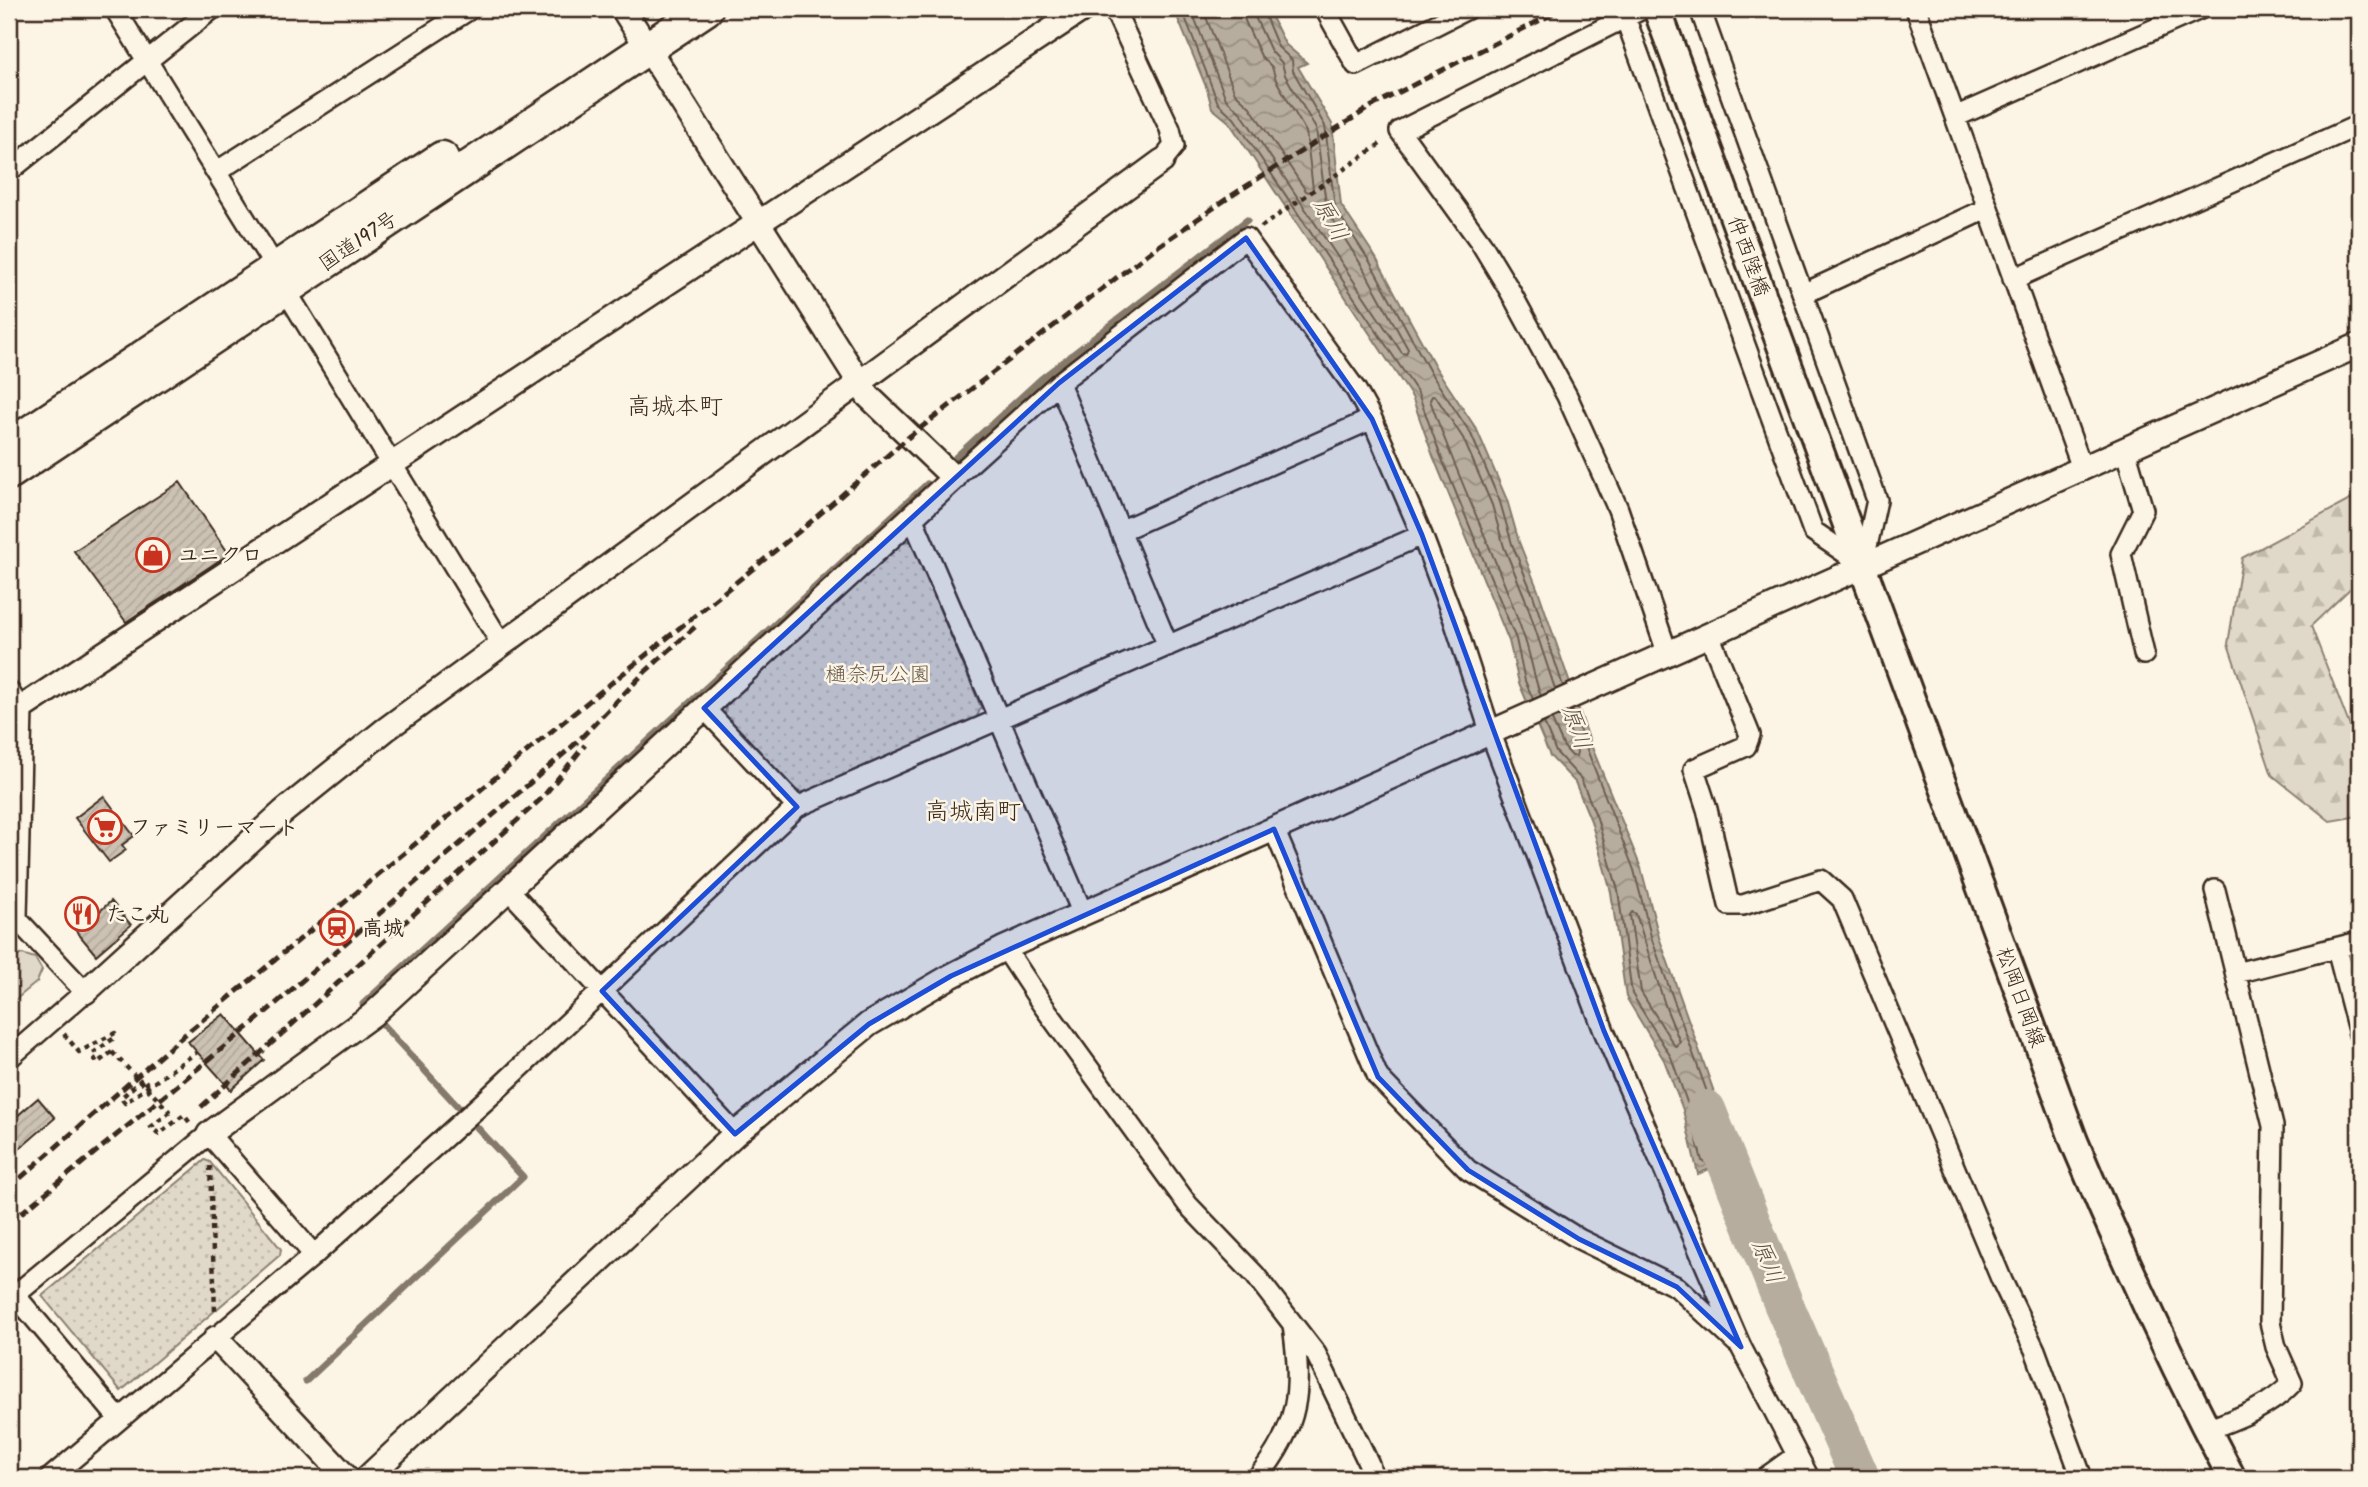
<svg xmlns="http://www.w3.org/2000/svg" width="2368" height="1487" font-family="Kalam,'Klee One',sans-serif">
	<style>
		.grass { fill: #e0d8c8; stroke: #8e8173; stroke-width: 2 }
		.forest { fill: url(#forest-firs); stroke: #8e8173; stroke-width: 2 }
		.park { fill: url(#park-dots); stroke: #8e8173; stroke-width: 2 }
		.water { fill: url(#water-waves); stroke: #85796b; stroke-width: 2 }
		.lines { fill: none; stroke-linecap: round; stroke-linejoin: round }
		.shore { stroke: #6d5e51; stroke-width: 2 }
		.stream { stroke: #85796b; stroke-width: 7 }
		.river { stroke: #b7ad9e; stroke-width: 40 }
		.building { fill: url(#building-hatch); stroke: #3b2a1e; stroke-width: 2 }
		.minor-casing { stroke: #3b2a1e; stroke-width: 24 }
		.tertiary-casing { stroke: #3b2a1e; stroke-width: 28 }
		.secondary-casing { stroke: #3b2a1e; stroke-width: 32 }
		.trunk-casing { stroke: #3b2a1e; stroke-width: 37 }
		.path { stroke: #3b2a1e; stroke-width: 4.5; stroke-dasharray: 5 5; stroke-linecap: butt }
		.minor { stroke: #fcf5e5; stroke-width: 19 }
		.tertiary { stroke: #fcf5e5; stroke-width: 23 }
		.secondary { stroke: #fcf5e5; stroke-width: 26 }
		.trunk { stroke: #fcf5e5; stroke-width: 32 }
		.rail { stroke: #3b2a1e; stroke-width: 5; stroke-dasharray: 10 5; stroke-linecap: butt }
		.path-bridge { stroke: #3b2a1e; stroke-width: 4.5; stroke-dasharray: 5 5; stroke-linecap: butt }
		.marked { fill: #1d4ed8; fill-opacity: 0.2; stroke: #1d4ed8; stroke-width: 5; stroke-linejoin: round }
		.labels { text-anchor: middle; stroke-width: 5; stroke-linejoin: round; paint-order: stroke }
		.street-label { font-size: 21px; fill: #3b2a1e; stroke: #fcf5e5 }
		.poi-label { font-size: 21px; font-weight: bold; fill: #3b2a1e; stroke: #fcf5e5; text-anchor: start }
		.park-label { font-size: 21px; fill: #645648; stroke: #fcf5e5 }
		.water-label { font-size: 23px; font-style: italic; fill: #605144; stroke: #fcf5e5 }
		.quarter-label { font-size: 24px; fill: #3b2a1e; stroke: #fcf5e5 }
	</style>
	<defs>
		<pattern id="forest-firs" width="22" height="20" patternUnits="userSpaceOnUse" patternTransform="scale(1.75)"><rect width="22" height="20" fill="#e0d8c8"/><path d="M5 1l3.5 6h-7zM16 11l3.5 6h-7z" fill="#c1baab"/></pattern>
		<pattern id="park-dots" width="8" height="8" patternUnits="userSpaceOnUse" patternTransform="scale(1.75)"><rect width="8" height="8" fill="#e0d8c8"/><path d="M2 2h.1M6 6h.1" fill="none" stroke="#c1baab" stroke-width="1.8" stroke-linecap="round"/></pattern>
		<pattern id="water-waves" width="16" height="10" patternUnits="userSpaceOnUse" patternTransform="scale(1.75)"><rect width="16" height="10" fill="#b7ad9e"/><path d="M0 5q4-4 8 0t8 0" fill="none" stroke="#968d80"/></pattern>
		<pattern id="building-hatch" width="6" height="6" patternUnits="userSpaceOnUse" patternTransform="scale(1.75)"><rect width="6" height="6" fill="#ccc2b3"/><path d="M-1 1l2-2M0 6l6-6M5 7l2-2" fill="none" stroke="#b0a79a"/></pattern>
	</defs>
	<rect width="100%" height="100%" fill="#fcf5e5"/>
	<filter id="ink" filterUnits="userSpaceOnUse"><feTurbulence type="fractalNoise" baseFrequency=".0143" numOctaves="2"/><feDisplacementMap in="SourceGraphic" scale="14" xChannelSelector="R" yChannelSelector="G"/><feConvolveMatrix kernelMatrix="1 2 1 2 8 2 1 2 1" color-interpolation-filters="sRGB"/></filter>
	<g filter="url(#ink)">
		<path class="grass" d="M22 954 35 958 42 970 37 982 9 1005V960Z"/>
		<path class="forest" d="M2359 495V580L2311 626 2356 742 2359 743V816L2330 821 2272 775 2228 644 2242 558Z"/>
		<path class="park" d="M904 540 911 542 981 707 976 719 806 793 795 790 725 716 726 705Z
			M205 1160 210 1162 281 1249 280 1255 121 1391 42 1296Z"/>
		<path class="water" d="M1174 9H1268L1285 44 1307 63 1298 67 1332 124 1341 205 1376 258 1436 368 1477 430 1507 500 1519 542 1539 593 1591 745 1641 868 1659 937 1737 1157 1698 1174 1683 1110 1664 1060 1626 997 1611 892 1591 821 1575 782 1550 756 1519 683 1509 641 1433 456 1412 397 1229 122 1212 108 1207 89Z"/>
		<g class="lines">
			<path class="shore" d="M1182 9 1218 103 1234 118 1418 393 1440 454 1516 639 1525 681 1533 699
				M1191 9 1226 99 1241 113 1402 353 1406 354 1408 349 1362 266 1327 211 1316 129 1285 75 1282 63 1271 51 1255 17 1254 9
				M1203 9 1235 93 1250 107 1306 191 1310 192 1313 189 1306 132 1276 80 1272 67 1261 56 1245 21 1243 9
				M1262 9 1278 47 1292 60 1293 71 1325 126 1335 208 1370 262 1430 372 1471 434 1500 502 1512 544 1533 595 1563 686
				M1541 696C1533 676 1531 655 1523 634 1496 555 1458 480 1430 400L1432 396 1436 397 1463 438 1492 505 1504 547 1525 598 1555 689
				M1552 720 1564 747 1572 756H1576L1577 752 1564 714
				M1544 723 1556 752 1581 779 1597 818 1618 890 1632 994 1671 1057 1689 1108 1702 1161 1707 1163 1726 1155 1728 1150 1652 940 1634 870 1572 711
				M1632 912 1636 914 1666 1008 1680 1042 1677 1047 1674 1045 1641 992 1630 915Z
				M1705 1118 1709 1121 1717 1146 1712 1151 1708 1149 1702 1123Z"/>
			<path class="stream" d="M956 457 1041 379 1247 220
				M365 1007 363 1004 927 484
				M381 1023 461 1110
				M306 1381 523 1177 474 1124"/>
			<path class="river" d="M1706 1110 1784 1305 1860 1478"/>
		</g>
		<path class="building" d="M180 482 229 554 126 622 74 551Z
			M104 796 134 836 122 845 126 850 109 862 75 818Z
			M91 900 100 911 111 901 131 925 96 955 67 920Z
			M224 1014 264 1060 231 1090 188 1042Z
			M38 1098 55 1118 9 1158V1123Z"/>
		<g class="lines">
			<g class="minor-casing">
				<path id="minor" d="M115 9 275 267 285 289 501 643
					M1114 9 1170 129 1174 146 1162 161
					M1325 9 1356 65 1467 9
					M1642 9 1400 131 1481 243 1510 291 1567 396 1618 509 1668 655
					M1916 9 2082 468
					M1625 17 1813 531 1863 565 1877 500 1700 9
					M1955 117 2200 9
					M9 171 212 9
					M216 172 470 9
					M2013 279 2359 125
					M1803 294 1988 208
					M1059 383 1168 646
					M2125 449 2143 510 2121 554 2144 654
					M954 478 1059 383 1246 238 1356 390 1372 419 1422 535 1454 620 1491 734 1604 1031 1741 1347 1809 1478
					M912 517 1083 914
					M1120 531 1372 419
					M1710 637 1750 735 1746 746 1694 769 1707 809 1729 905H1743L1821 880 1842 899 2002 1281 2035 1350 2082 1478
					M9 691 20 709
					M704 708 797 807
					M1274 829 1378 1077 1468 1170 1579 1239 1677 1287 1736 1342
					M509 890 735 1134
					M1005 948 1042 1004 1188 1205 1255 1275 1316 1354 1369 1464 1373 1478
					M2337 949 2359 1034
					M2236 973 2359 942
					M9 1058 85 992 15 917
					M15 1295 119 1419
					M9 1298 15 1295 209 1134 314 1255
					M2207 1430C2238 1418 2269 1408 2292 1383L2276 1347 2270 1322 2273 1126 2215 890
					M50 1478 314 1255 487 1099 797 807 1422 535
					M1257 1478C1300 1426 1302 1390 1293 1325
					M1765 1478 1797 1455"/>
			</g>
			<g class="tertiary-casing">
				<path id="tertiary" d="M9 922 15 917 20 709 1083 9
					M85 992 283 812 385 730 1162 161
					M209 1134 372 1015 954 478 868 396 623 9
					M216 1338 347 1478
					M367 1478 735 1134 869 1024 951 976 1005 948C1457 749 1907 546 2359 345"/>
			</g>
			<g class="secondary-casing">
				<path id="secondary" d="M1657 9 2074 1141C2122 1256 2174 1368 2232 1478"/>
			</g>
			<g class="trunk-casing">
				<path id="trunk" d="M9 446 442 158
					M9 473 706 9"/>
			</g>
			<path class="path" d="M1261 227 1383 142
				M9 969V973
				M64 1034 79 1052 115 1033 117 1036
				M112 1052 97 1063 92 1054 117 1036
				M148 1085 143 1078 121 1098 125 1103 197 1052
				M170 1112 151 1127 159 1134 184 1115 190 1123
				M210 1166 215 1312"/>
			<use href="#minor" class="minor"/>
			<use href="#tertiary" class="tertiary"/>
			<use href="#secondary" class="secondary"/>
			<use href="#trunk" class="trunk"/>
			<path class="rail" d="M201 1107 542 798 585 745
				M9 1188 183 1036 542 739 807 525 910 436 1154 249 1231 196 1372 106 1562 9
				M9 1223 251 1025 575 744 645 672 695 627"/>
			<path class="path-bridge" d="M112 1052 170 1112"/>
		</g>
	</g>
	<path class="marked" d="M1246 238 1372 419 1422 535 1604 1031 1741 1347 1677 1287 1579 1239 1468 1170 1378 1077 1274 829 951 976 869 1024 735 1134 602 991 797 807 704 708 1059 383Z"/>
	<defs>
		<g id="shop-ring" transform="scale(1.75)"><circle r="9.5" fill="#fcf5e5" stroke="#c8321e" stroke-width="1.5"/><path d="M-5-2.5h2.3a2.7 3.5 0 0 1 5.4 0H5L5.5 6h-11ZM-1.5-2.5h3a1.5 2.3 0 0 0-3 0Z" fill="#c8321e"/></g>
		<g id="supermarket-ring" transform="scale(1.75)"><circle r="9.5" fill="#fcf5e5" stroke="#c8321e" stroke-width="1.5"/><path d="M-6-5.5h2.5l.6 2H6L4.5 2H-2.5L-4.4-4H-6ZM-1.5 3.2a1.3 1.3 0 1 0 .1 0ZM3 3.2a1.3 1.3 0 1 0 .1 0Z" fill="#c8321e"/></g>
		<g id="restaurant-ring" transform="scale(1.75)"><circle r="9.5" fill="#fcf5e5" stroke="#c8321e" stroke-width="1.5"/><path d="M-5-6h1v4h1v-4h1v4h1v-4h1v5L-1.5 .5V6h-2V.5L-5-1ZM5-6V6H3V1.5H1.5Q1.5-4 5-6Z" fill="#c8321e"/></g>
		<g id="station-ring" transform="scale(1.75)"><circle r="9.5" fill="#fcf5e5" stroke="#c8321e" stroke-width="1.5"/><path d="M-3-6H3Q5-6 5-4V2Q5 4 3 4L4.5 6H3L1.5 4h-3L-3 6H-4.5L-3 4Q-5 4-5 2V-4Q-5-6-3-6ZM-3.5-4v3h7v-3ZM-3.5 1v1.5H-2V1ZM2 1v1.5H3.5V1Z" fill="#c8321e"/></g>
	</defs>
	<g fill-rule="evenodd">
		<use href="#shop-ring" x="153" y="555"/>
		<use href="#supermarket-ring" x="105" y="827"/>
		<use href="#restaurant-ring" x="82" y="914"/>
		<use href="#station-ring" x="337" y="928"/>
	</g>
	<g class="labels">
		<g class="street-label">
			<text transform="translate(358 241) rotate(-34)" y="7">国道197号</text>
			<text transform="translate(1749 256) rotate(70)" y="7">仲西陸橋</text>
			<text transform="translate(2021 997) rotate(70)" y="7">松岡日岡線</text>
		</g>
		<g class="poi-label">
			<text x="178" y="562">ユニクロ</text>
			<text x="130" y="834">ファミリーマート</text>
			<text x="106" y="921">たこ丸</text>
			<text x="362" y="935">高城</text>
		</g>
		<g class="park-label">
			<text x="878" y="681">樋奈尻公園</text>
		</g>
		<g class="water-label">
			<text transform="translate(1331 219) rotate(61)" y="8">原川</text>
			<text transform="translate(1577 727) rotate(71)" y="8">原川</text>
			<text transform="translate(1768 1261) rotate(67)" y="8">原川</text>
		</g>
		<g class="quarter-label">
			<text x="675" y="414">高城本町</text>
			<text x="973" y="819">高城南町</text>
		</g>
	</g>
	<rect width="2368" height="1487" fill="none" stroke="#fcf5e5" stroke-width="35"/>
	<rect x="18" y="18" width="2333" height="1452" fill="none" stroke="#3b2a1e" stroke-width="2.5" filter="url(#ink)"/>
</svg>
